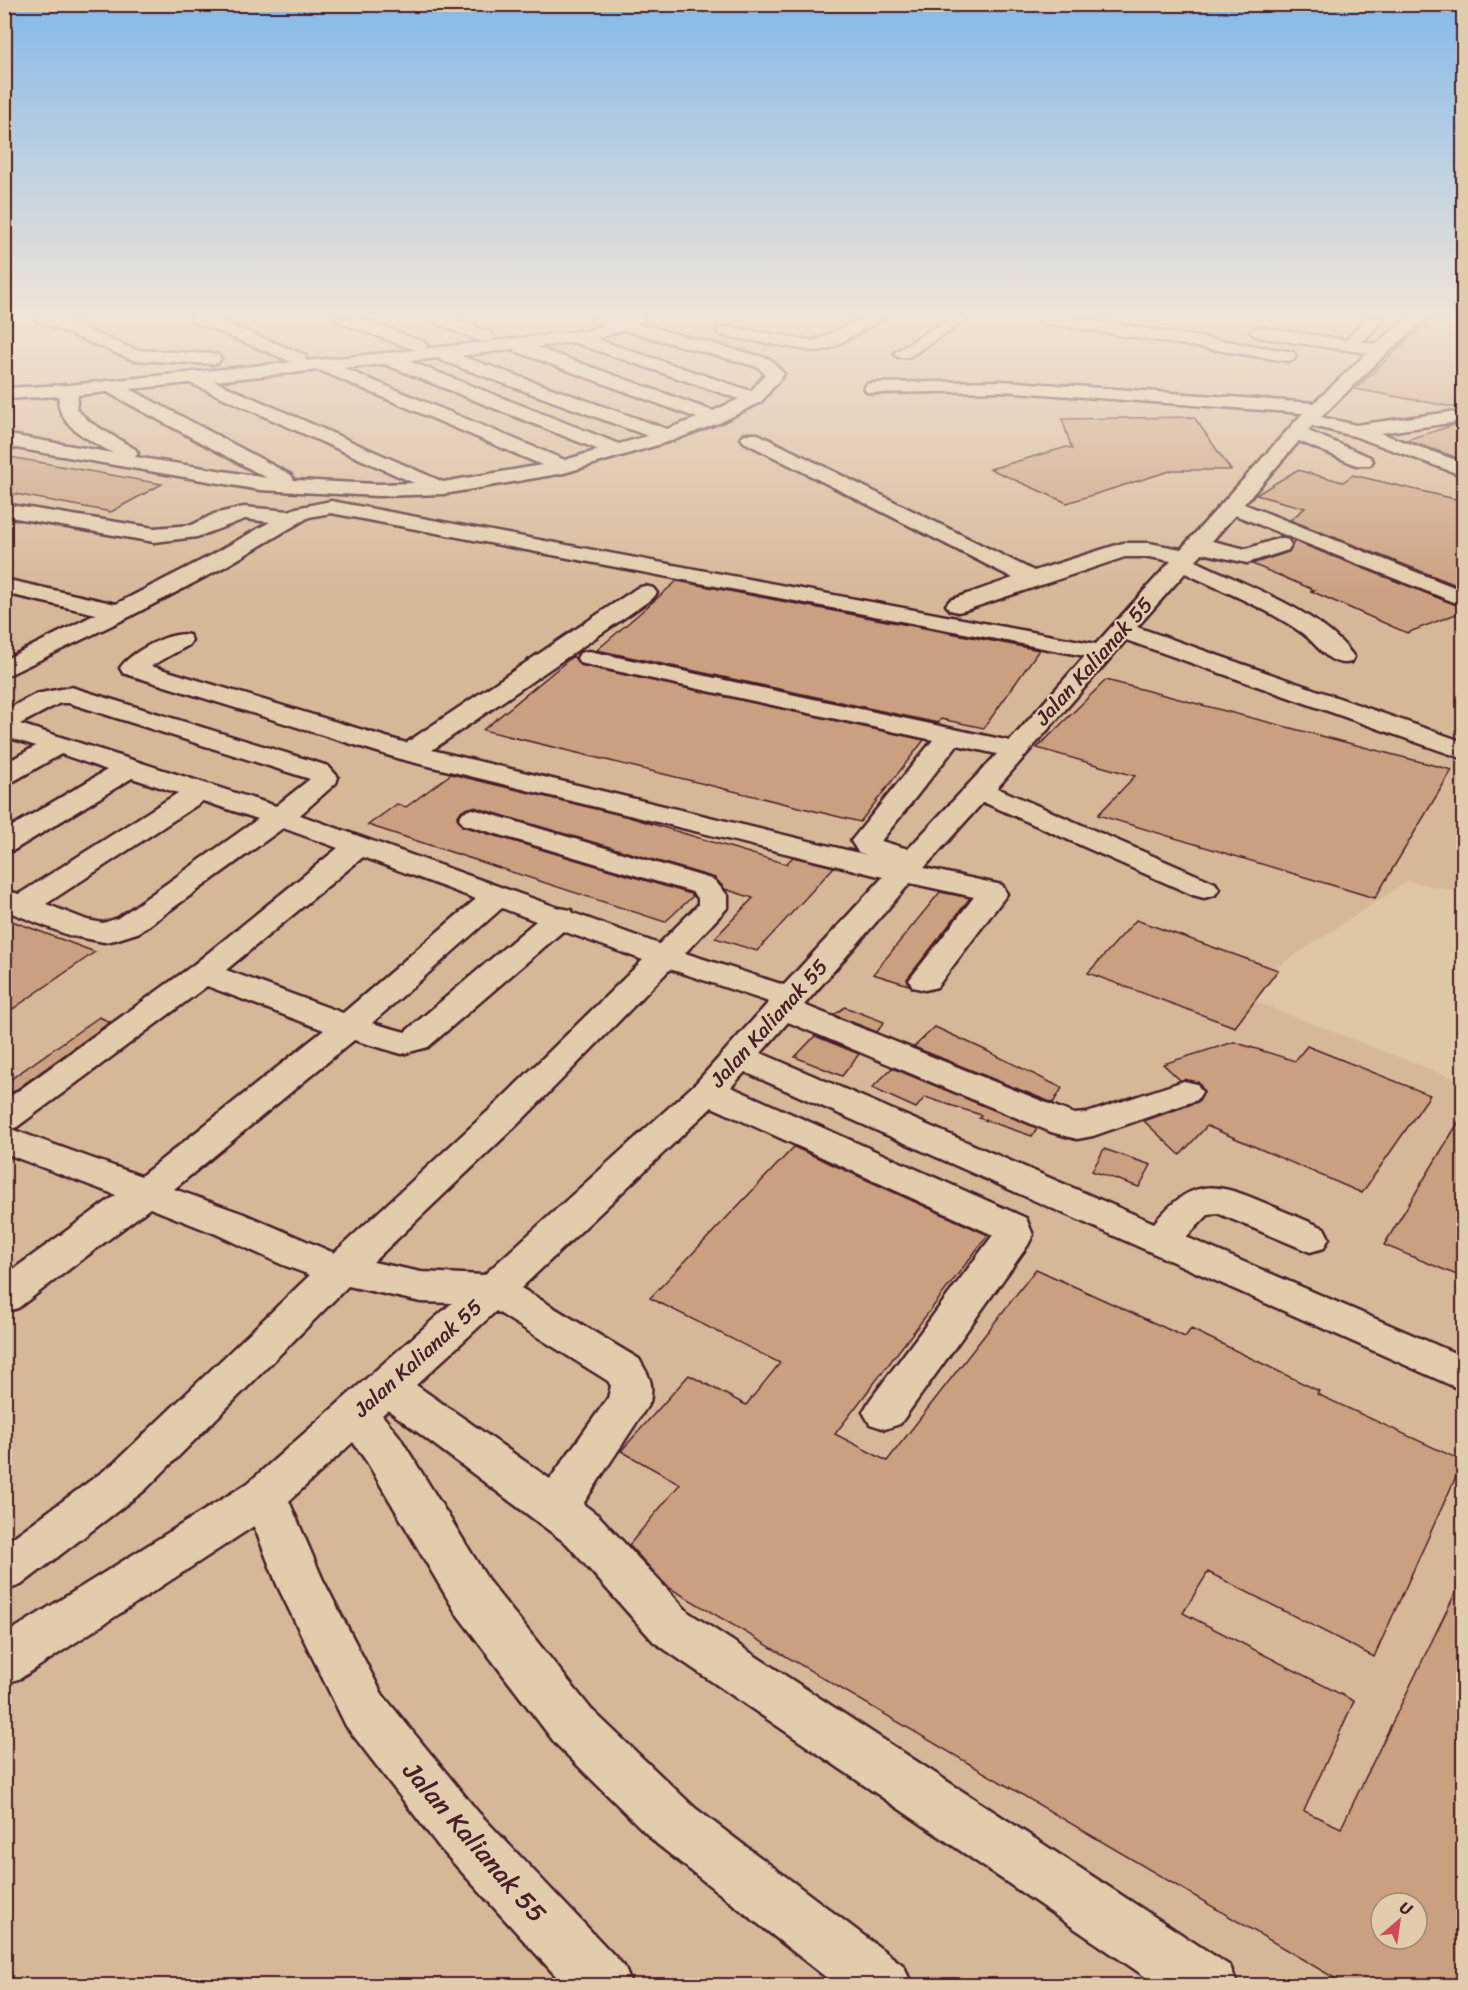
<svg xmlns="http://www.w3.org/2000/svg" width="1468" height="1990" font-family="Sriracha,sans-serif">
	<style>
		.built { fill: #d6b898; fill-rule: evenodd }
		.building { fill: #cba080; stroke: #4a1f2b; stroke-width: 1.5; fill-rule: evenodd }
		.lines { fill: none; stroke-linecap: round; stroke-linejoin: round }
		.minor-casing { stroke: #4a1f2b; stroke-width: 5 }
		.minor { fill: #e1cdac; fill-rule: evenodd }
		.labels { text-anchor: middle; stroke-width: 4.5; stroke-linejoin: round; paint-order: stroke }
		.street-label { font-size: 21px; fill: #4a1f2b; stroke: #e1cdac }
		.near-street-label { font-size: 26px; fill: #4a1f2b; stroke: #e1cdac }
	</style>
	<rect width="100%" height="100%" fill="#dfc6a5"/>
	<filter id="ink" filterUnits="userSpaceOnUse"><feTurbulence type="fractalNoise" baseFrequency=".0167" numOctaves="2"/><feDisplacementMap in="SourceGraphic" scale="12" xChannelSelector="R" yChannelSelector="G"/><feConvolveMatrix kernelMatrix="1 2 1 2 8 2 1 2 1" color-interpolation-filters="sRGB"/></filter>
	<g filter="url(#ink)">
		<path class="built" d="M4 318H1463V893L1408 881 1236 994 1463 1082V1985H5ZM1381 1903H1417V1939H1381Z"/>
		<path class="building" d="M1431 318H1464V409L1355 389Z
			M1194 417 1231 470H1173L1067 503 990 469 1067 447 1072 449 1062 419Z
			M1464 420V460L1406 440 1457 424Z
			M4 456 162 484 111 512 4 492Z
			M1297 470 1343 482 1353 475 1464 501V588L1290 520 1305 508 1256 495Z
			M1294 541 1464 608V611L1407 633 1311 591 1314 590 1252 564 1289 552Z
			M677 581 1039 650 984 728 941 719 938 723 597 650Z
			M573 656 580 665 924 740 860 822 483 730Z
			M1106 680 1452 770 1375 898 1098 815 1135 776 1037 748Z
			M451 774 629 817 786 864 793 857 834 867 757 951 715 938 753 898 725 889 715 878 474 807 462 810 457 817 462 826 691 894 693 896 665 922 368 825 397 804 406 807Z
			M940 892 970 898 907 979 909 985 873 974Z
			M4 918 95 952 4 1015Z
			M1136 920 1278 970 1235 1027 1088 973Z
			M845 1007 884 1022 877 1032 834 1015Z
			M99 1017 110 1022 13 1092 4 1088V1084Z
			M935 1027 983 1049 1062 1088 1053 1103 914 1047Z
			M815 1036 859 1054 842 1076 795 1057Z
			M1234 1042 1295 1061 1307 1046 1430 1095 1362 1193 1207 1126 1180 1155 1144 1121 1198 1102 1204 1091 1198 1082 1180 1080 1163 1064Z
			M892 1068 1037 1128 1032 1136 979 1118 981 1115 925 1097 916 1108 872 1088Z
			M1464 1113V1278L1384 1245Z
			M794 1147 988 1235 835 1434 887 1461 1036 1269 1185 1337 1191 1329 1319 1391 1317 1394 1463 1461 1374 1657 1208 1572 1183 1613 1354 1701 1304 1811 1341 1828 1464 1575V1986H1348L668 1587 629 1545 680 1484 621 1451 689 1375 746 1405 780 1363 650 1298ZM1381 1903H1417V1939H1381Z
			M1104 1149 1151 1165 1139 1187 1092 1171Z"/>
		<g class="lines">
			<g class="minor-casing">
				<path id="minor" d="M36 318H59L136 350 212 354 218 355 221 359 218 363 212 364 133 360 38 321Z
					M190 318H213L305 355 306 361 415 350 337 321 335 318H359L424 342 427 346 424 349 590 330 606 325 592 321 590 318H644L638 324 770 359 784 374 761 402 721 422 674 440 564 473 444 494 378 496 260 490 4 446V434L113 453C92 441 54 425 59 396L4 399V388L69 385 292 362 192 321ZM624 330 758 367 765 374 751 391 596 339ZM572 342 739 399 713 411 536 347ZM514 349 515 351 697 418 667 429 461 356ZM439 358 440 360 648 436 619 444 409 361ZM384 364 599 450 565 460 343 368ZM319 370 542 465 443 482 214 381ZM190 383 414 483 378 484 294 480 291 475 130 389ZM107 392 267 478 135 457 138 453 135 449 91 423 76 409 78 395Z
					M428 318H452L492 333 494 337 492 341H480L430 321Z
					M863 318H885L829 349 814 351 724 336 716 331 724 326 814 341Z
					M949 318H969L909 357H897L894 353Z
					M1036 318H1078L1287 351 1293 352 1296 356 1293 360 1287 361 1044 323Z
					M1367 318H1385L1362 342 1376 344 1408 318H1427L1386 354 1321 417 1356 425 1450 412 1457 414 1459 418 1457 422 1380 433 1464 463V476L1354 436 1312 426 1308 431 1370 457 1373 461 1370 465H1356L1299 441 1244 504 1464 591V606L1235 515 1212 541 1246 549 1280 538 1288 540 1291 545 1288 550 1247 563 1202 553 1196 561C1245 585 1323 612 1354 657L1351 662C1329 668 1318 644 1302 633 1268 608 1222 591 1185 573L1137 627 1464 742V759L1126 640 997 788 1215 883 1219 889 1215 895 1204 898 1193 895 983 802 924 868 1002 885 1007 894 937 987 925 990 913 987 909 980 974 897 910 883 804 1005 1074 1114 1087 1113 1184 1081 1197 1084 1202 1092 1197 1100 1093 1136 1077 1139 1051 1132 788 1022 761 1053 1154 1223C1190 1181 1210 1180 1260 1201 1281 1210 1302 1219 1324 1228L1329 1238 1324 1248 1310 1252 1217 1213 1208 1215 1186 1237 1464 1357V1391L745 1072 731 1087 1026 1218 1033 1235 1028 1245 900 1424 885 1429 870 1424 863 1412 870 1400 993 1235 712 1107 521 1288 639 1359C649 1377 654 1381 650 1402L583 1504 599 1516 688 1612 1230 1966 1238 1986H1159L654 1642 567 1544 388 1410 382 1415 399 1436 490 1583 591 1709 695 1808 904 1966 912 1986H837L657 1844 555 1743 456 1613 367 1462 353 1442 289 1501 323 1580 382 1694 478 1812 624 1966 632 1986H565L440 1848 346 1726 278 1587 254 1526 21 1678 4 1684V1635L248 1483 452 1303 421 1302 348 1286 145 1490 21 1585 4 1591V1544L113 1464 310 1275 283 1265 216 1234 150 1208 18 1308 4 1312V1276L116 1195 4 1153V1101L192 966 338 848 283 828 140 932 115 940 104 942 68 935 4 910V890L19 894 178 793 132 778 14 850 4 853V831L107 770 61 754 14 781 4 783V764L36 746 4 736V711L36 694 71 687 328 766 338 777 336 783 300 815 559 908 571 910 573 913 659 944 698 905V898L692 892 463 824 459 818 463 812 473 809 714 880 728 896V907L685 953 784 985 883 877 400 759 123 673 120 668C130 653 171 630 189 635L192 640 189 645 151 666 406 743 637 588 645 586 653 588 657 593 653 598 432 750 867 855 858 852 851 841 933 740 589 665 580 663 577 658 580 653 589 651 1010 741 1085 656 331 513 309 517 226 566 129 617 4 677V660L96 614 4 593V579L116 604 210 556 270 522 245 519 197 537 154 542 4 516V504L154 528 192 525 214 514 244 507 289 511 296 508 331 501 1096 644 1171 561 1149 557H1125L966 610 958 612 950 610 946 605 950 600 1013 578 744 442 741 438 744 434H758L1034 571 1123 543H1149L1181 549 1303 413 1002 391 873 393 867 392 864 388 867 384 873 383 1002 381 1314 403 1367 353 1258 337 1250 332 1258 327 1346 340ZM60 703H69L310 779 276 806 20 724ZM957 745 997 754 908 849 881 841ZM203 801 258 819 118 918 103 923 87 920 46 904ZM363 857 476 899 343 1013 226 970ZM502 908 536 921 405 1032 372 1023ZM563 931 643 960 498 1102 334 1253 244 1214 174 1189 354 1040 402 1054 428 1047ZM670 969 769 1002 696 1083 484 1275 421 1272 373 1262 524 1118ZM207 986 324 1030 141 1176 11 1129 17 1127ZM496 1311 608 1381 611 1386 608 1398 550 1479 416 1385Z"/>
			</g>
			<use href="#minor" class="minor"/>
		</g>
	</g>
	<linearGradient id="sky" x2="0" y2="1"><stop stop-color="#85baea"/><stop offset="0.53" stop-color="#f1e5d6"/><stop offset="1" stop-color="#f1e5d6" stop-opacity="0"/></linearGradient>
	<rect width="1468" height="597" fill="url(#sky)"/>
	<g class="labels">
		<g class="street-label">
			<text transform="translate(1094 661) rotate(-48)" y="7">Jalan Kalianak 55</text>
			<text transform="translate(769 1023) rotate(-48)" y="7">Jalan Kalianak 55</text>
			<text transform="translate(418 1358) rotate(-42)" y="7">Jalan Kalianak 55</text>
		</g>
		<g class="near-street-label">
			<text transform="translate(475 1842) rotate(49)" y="9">Jalan Kalianak 55</text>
		</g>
	</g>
	<rect width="1468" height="1990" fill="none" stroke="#e1cdac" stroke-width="24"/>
	<rect x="12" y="12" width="1444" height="1966" fill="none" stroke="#4a1f2b" stroke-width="2" filter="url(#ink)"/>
	<g transform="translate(1399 1921) rotate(29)"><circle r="28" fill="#e1cdac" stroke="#a58778" stroke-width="1.5"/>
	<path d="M0-4.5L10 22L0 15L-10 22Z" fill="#d1495b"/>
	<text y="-9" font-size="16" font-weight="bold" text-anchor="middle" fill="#4a1f2b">U</text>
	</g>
</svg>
